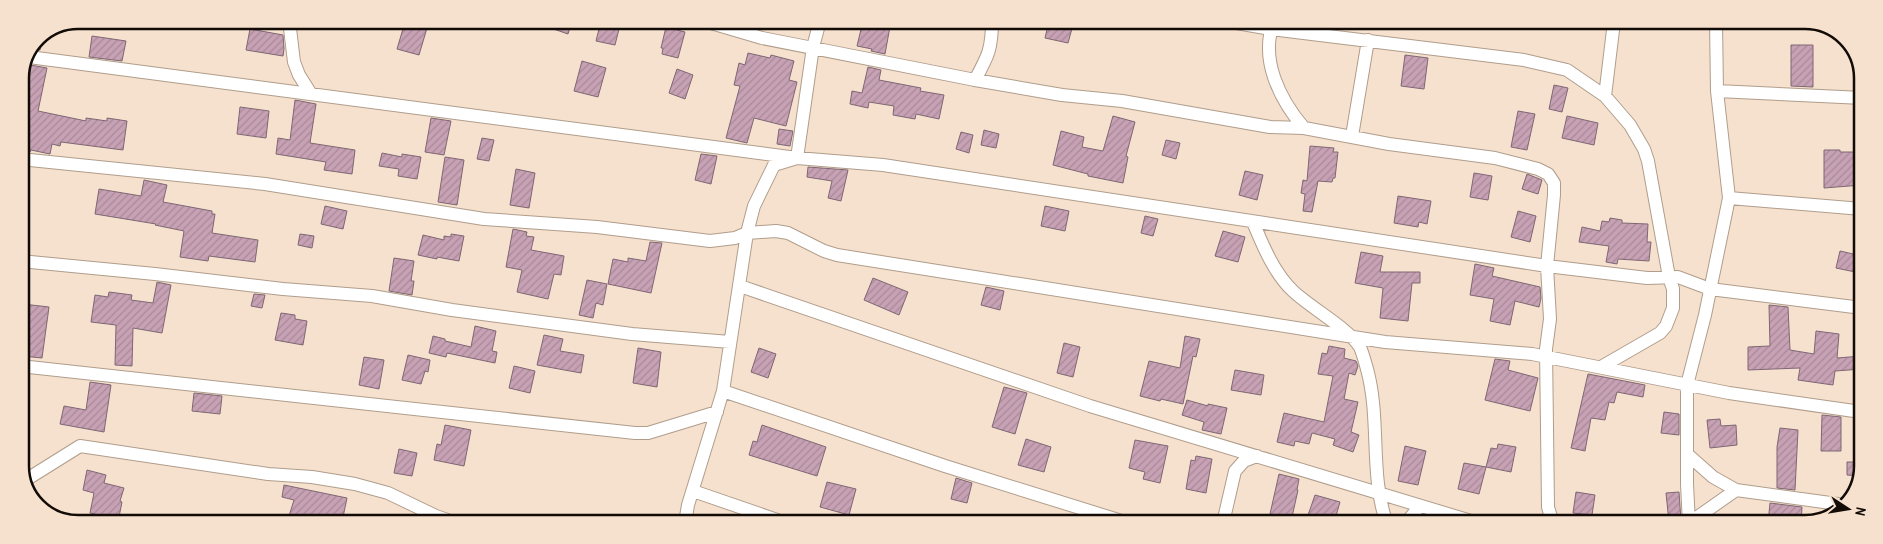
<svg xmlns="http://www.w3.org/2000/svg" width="1883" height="544" font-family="'Archivo Narrow',sans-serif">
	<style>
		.building { fill: url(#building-hatch); stroke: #7e6773 }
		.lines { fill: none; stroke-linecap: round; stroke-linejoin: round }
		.minor-casing { stroke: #b09d8b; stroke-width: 14 }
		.minor { stroke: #fff; stroke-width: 12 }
		.rim { fill: none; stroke: #120b06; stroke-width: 2.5 }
	</style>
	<defs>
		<pattern id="building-hatch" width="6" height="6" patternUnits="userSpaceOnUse" patternTransform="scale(1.25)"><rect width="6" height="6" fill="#c7a1b4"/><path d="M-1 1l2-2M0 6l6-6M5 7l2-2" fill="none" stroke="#aa8999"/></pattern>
	</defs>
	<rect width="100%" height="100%" fill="#f5e1ce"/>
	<path class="building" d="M536 20 564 21H572L568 34 536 23Z
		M601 21H621L615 45 596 41Z
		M863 21H891L885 54 871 51 872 49 857 46Z
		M1049 21H1074L1068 43 1045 38Z
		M405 22 427 28 419 55 397 49Z
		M666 27 685 32 678 58 662 54 663 48H661Z
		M250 29 283 35 284 49 283 56 246 50Z
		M92 36 126 41 122 61 89 57Z
		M37 37 43 38 40 50 32 49Z
		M1791 45H1813V87L1791 86Z
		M748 53 770 58 771 55 794 61 789 80 797 82 786 126 754 118 747 143 726 138 740 86 734 85 739 63 745 65Z
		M1405 55 1428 58 1424 89 1401 86Z
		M582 61 606 68 598 97 574 91Z
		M25 64 47 68 38 111 86 121V118L107 121V118L127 121 123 150 61 142 60 146 52 144 50 154 31 150 30 152 20 150V77Z
		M868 67 881 70 879 80 921 88 920 91 944 95 939 119 916 114 915 119 893 115 894 106 869 102 868 108 850 104 852 91 862 93Z
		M677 69 693 75 685 99 669 93Z
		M1554 85 1568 88 1562 112 1549 109Z
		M295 100 316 104 310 143 355 150 352 174 324 170 326 162 276 154 278 138 290 140Z
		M240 107 269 111 266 138 237 134Z
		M1518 111 1535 114 1527 150 1511 147Z
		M1113 116 1135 122 1126 156 1128 157 1123 183 1088 176V174L1053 165 1061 131 1084 137 1082 147 1103 151Z
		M1567 116 1598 123 1594 145 1562 138Z
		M431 118 451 121 444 155 425 152Z
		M779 129 793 131 790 146 777 144Z
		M984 130 999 134 996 148 981 145Z
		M961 132 973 135 969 153 956 149Z
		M482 138 494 140 489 161 477 159Z
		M1166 140 1180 143 1176 159 1162 155Z
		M1310 146 1334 148 1333 152H1338L1335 178H1333L1332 182 1318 181 1312 212 1303 211 1305 194 1301 193 1303 180 1307 181Z
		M1824 150H1840V152H1863L1862 185 1824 188Z
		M382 153 402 157V154L421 157 417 179 398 176 399 169 379 166Z
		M701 154 717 156 711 184 695 180Z
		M445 157 464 160 457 205 438 202Z
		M808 167 848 170 841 201 828 198 832 181 807 177Z
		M516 169 535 173 529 208 510 205Z
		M1245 171 1263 175 1257 200 1239 195Z
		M1474 173 1492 176 1488 200 1470 197Z
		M1527 174 1542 180 1538 194 1522 189Z
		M144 180 167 185 163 202 212 211V214H215L212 233 258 240 255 262 209 256 208 261 180 257 184 231 155 225 156 224 95 214 99 189 141 196Z
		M1398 196 1431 201 1427 224 1419 222 1418 227 1394 223Z
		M325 206 347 211 343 229 321 224Z
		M1045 206 1069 211 1065 231 1041 226Z
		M1518 211 1536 216 1530 242 1511 237Z
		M1145 216 1158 219 1153 236 1141 233Z
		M1610 218 1622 220V223L1648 224 1647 242H1651L1649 261 1618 259 1617 264 1606 262 1609 246 1579 242 1582 227 1600 231 1602 221 1609 222Z
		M513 229 527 232 526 236 534 237 531 250 564 256 561 275 554 274 548 299 517 292 522 270 506 267Z
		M1223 231 1245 237 1238 262 1215 256Z
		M300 234 314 236 312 248 298 245Z
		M451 234 464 236 459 261 437 257V259L418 255 423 235 444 240V236L451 237Z
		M650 242 662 243 651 293 608 284 613 259 628 262V258L646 261Z
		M1840 251 1862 256 1860 273 1836 268Z
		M1361 252 1383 256 1380 272H1420V283H1412L1408 321 1380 318 1383 288 1355 283Z
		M394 258 414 261 411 281H414L412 295 389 291Z
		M1475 264 1494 268 1492 276 1540 287 1541 298 1539 307 1515 301 1510 325 1490 321 1494 299 1470 295Z
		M873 278 908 292 899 315 864 300Z
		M587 280 607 284 603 305 596 303 593 318 579 315Z
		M157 282 171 285 162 333 133 328 132 366 115 365 116 325 91 322 95 295 108 297 109 292 132 295 131 300 153 303Z
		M986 287 1004 291 1000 310 981 305Z
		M254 294 265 295 262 308 251 306Z
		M23 304 49 307 42 358 22 356 27 318H21Z
		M1769 305 1788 307 1790 350 1814 354 1816 331 1839 334 1837 358 1862 356V369L1835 371 1833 385 1798 380 1800 368 1748 370V347L1770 346Z
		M281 313 295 315V319L307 321 303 345 275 340Z
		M475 326 496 331 492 351 497 352 495 363 447 353 446 357 429 353 433 336 445 339V341L471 347Z
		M544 335 563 339 560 351 584 355 581 373 537 365Z
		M1185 336 1200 339 1196 357 1193 356 1183 404 1161 399 1160 401 1140 396 1149 361 1180 368Z
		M1064 343 1080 347 1073 377 1057 373Z
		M1329 346 1345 349 1344 358 1356 361 1358 366 1355 375 1349 373 1344 399 1358 402 1351 432 1359 435 1353 452 1333 445 1335 439 1312 433 1309 444 1295 441 1294 446 1277 442 1284 413 1324 422 1333 376 1318 374 1322 353 1327 354Z
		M638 348 661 352 657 387 633 383Z
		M759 348 776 354 768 378 751 372Z
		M408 355 430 360 428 372 425 371 421 384 402 380Z
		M364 357 384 360 379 389 359 385Z
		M1495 359 1510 361 1508 370 1538 378 1530 411 1485 400Z
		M514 366 535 371 530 393 509 388Z
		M1235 370 1264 375 1261 395 1231 390Z
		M1588 374 1645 385 1643 397 1617 392 1614 403 1609 402 1605 420 1591 418 1585 451 1571 448Z
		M90 382 111 385 104 432 60 424 64 406 86 410Z
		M1004 387 1027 393 1015 434 992 427Z
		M194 393 222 396 220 414 192 411Z
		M1187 400 1208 406V404L1227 408 1221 434 1202 430 1204 422 1182 415Z
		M1664 412 1679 414V435L1661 433Z
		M1822 415 1841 417V451H1821Z
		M1720 419 1721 426 1736 425 1737 445 1710 448 1707 420Z
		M445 425 471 430 464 466 434 460 437 444 441 445Z
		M762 425 826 447 817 476 749 455 753 441 757 442Z
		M1780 428 1798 430 1795 490 1777 488V447Z
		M1026 439 1051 447 1044 472 1018 465Z
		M1135 440 1168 446 1160 483 1143 479 1145 472 1129 468Z
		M1498 444 1516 447 1511 472 1486 467 1491 448 1497 449Z
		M1405 446 1426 451 1418 485 1398 481Z
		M399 449 417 453 412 476 394 473Z
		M1196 456 1212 459 1206 493 1186 489 1191 460 1195 461Z
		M1847 462H1861V476L1847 475Z
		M1464 463 1486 467 1479 494 1458 489Z
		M87 470 106 475 104 483 124 488 120 501 122 502 118 522 94 520 95 514 90 513 94 493 83 490Z
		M1279 474 1299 479 1297 490H1298L1292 517 1290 519 1270 514Z
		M956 478 972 483 967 503 951 499Z
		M827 482 856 489 849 515 820 507Z
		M284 485 347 498 342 522H299L300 519 289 516 294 500 282 497Z
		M1576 492 1595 495 1592 515 1573 513Z
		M1679 492 1681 521 1669 522 1666 493Z
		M1315 495 1340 502 1334 523H1315L1306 521Z
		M1770 503 1802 507 1801 524H1768Z"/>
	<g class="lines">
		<g class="minor-casing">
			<path id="minor" d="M289 20 294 62 299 75 311 94
				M704 21 762 38 975 80 1062 95 1122 101 1270 127 1304 128 1389 144 1495 158 1538 169 1548 174 1554 183V195L1547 266 1550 319 1546 349 1548 507 1553 524
				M1225 21 1271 29 1524 60 1567 70 1605 96 1630 125 1644 149 1648 161 1669 277 1673 289V308L1666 326 1660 333 1601 367
				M1274 21C1259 59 1280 100 1304 128
				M29 57 797 158 883 165 1547 266 1647 278 1678 277 1710 289 1862 308
				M975 80C988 56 992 49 992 21
				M1717 91 1863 98
				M1605 96 1614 22
				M1352 136 1368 40
				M20 159 265 184 484 219 597 227 710 241 735 238 747 233 776 231 788 233 824 251 837 255 1385 342 1532 354 1729 393 1861 412
				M1729 198 1862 209
				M1253 222C1263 246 1274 273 1293 291 1311 308 1349 329 1360 347 1363 354 1365 362 1367 369 1381 420 1369 474 1387 524
				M20 261 155 274 283 289 372 296 452 310 632 334 730 342
				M740 286 1090 406 1481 524
				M20 366 635 433H648L717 412
				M723 391 945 466 1128 523
				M1687 454 1713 477 1736 490 1845 505
				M24 481 80 446 268 474 312 477 355 484 388 493 436 516 456 523
				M693 491 786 523
				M685 523 688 505 723 391 747 233 754 206 774 165 797 158 813 47 820 21
				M1223 523 1235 471 1244 461 1257 456
				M1689 523 1736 490
				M1405 524 1420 506
				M1689 524 1687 484V385L1705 315 1729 198 1717 91 1716 22"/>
		</g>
		<use href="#minor" class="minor"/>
	</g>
	<path d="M0 0H1883V544H0ZM78 29H1805A49 49 0 0 1 1854 78V466A49 49 0 0 1 1805 515H78A49 49 0 0 1 29 466V78A49 49 0 0 1 78 29Z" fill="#f5e1ce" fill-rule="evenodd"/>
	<path class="rim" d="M78 29H1805A49 49 0 0 1 1854 78V466A49 49 0 0 1 1805 515H78A49 49 0 0 1 29 466V78A49 49 0 0 1 78 29Z"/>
	<g transform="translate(1848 509) rotate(102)" stroke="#f5e1ce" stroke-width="4" paint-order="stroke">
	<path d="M0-4L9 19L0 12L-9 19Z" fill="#120b06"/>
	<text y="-8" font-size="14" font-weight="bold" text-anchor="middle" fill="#120b06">N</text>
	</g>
</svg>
